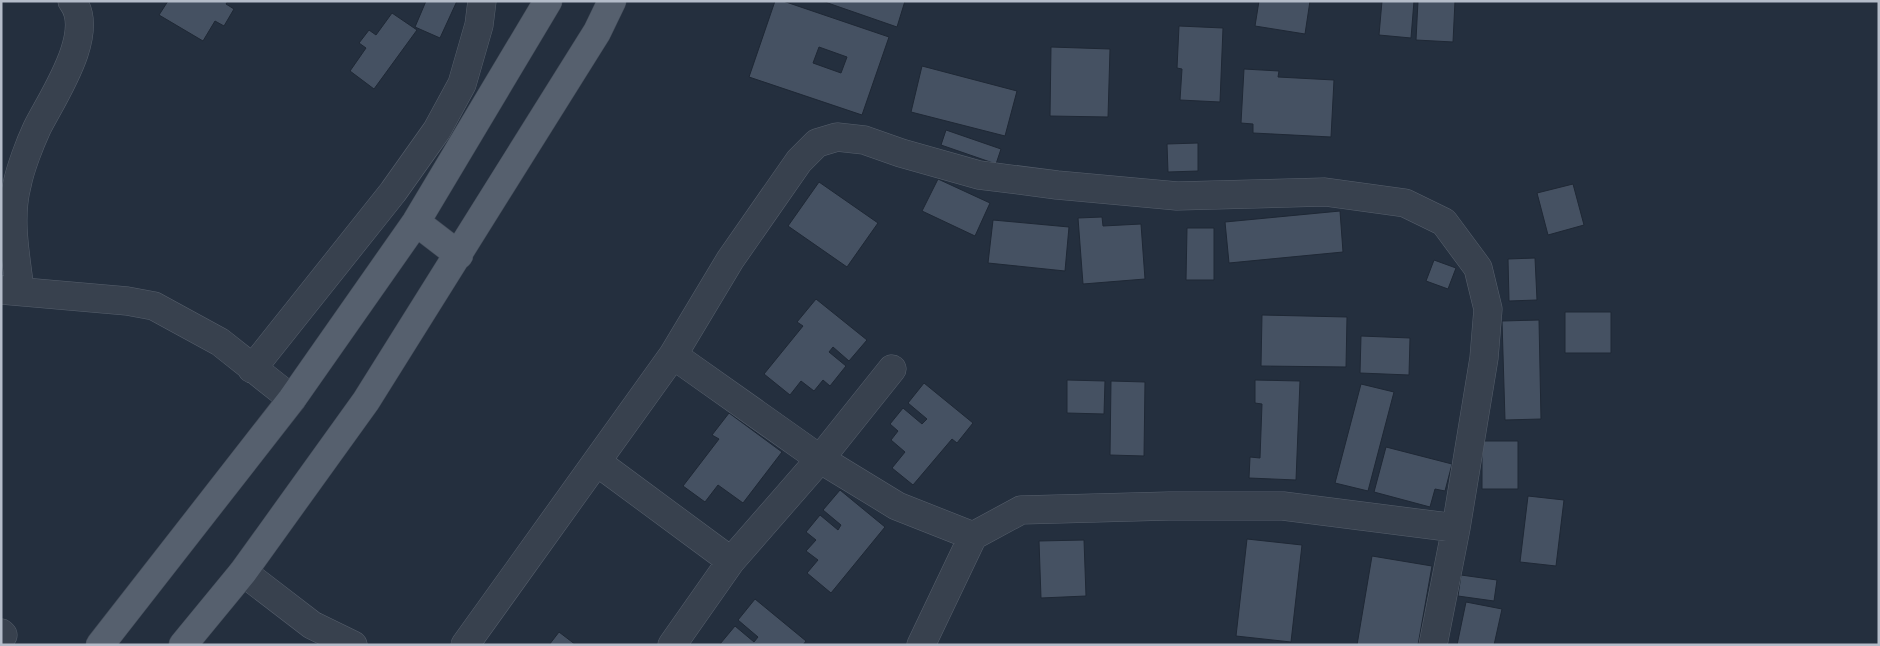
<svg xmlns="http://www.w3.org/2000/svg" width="1880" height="646" font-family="Barlow,sans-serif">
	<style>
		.building { fill: #455162; stroke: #1f2835; fill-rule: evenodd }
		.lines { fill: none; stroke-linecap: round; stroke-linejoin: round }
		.minor-casing { stroke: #565f6c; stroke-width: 29 }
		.major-casing { stroke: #414a57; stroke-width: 29 }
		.minor { stroke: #38414e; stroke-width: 28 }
		.major { stroke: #56606e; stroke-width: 28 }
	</style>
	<rect width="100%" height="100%" fill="#242f3e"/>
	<path class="building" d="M168 1H228L226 4 234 9 224 26 215 21 203 41 159 15Z
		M426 1H457L440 38 415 27Z
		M775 1H783L889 37 862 115 749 77ZM819 47 847 57 841 73 813 63Z
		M822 1H905L897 27Z
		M1259 1H1310L1305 34 1255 26Z
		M1382 1H1414L1411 38 1379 35Z
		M1418 1H1455L1453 42 1416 40Z
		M392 13 417 30 374 89 350 71 366 48 359 43 369 30 376 35Z
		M1179 26 1223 28 1220 102 1180 100 1182 69 1177 68Z
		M1051 47 1110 49 1108 117 1050 116Z
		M922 66 1017 91 1005 136 911 112Z
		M1244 69 1279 71 1278 77 1334 80 1331 137 1253 133V124L1241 123Z
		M946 130 1001 149 996 164 941 145Z
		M1198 143V171L1168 172 1167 144Z
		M938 179 990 203 975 236 922 211Z
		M819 182 878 223 847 267 788 226Z
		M1573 184 1584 225 1548 235 1537 193Z
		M1340 211 1343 252 1229 263 1225 222Z
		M1102 217 1103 226 1141 224 1145 279 1083 284 1078 218Z
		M993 220 1069 227 1065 271 988 263Z
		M1187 228H1214V280H1186Z
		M1535 258 1537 300 1509 301 1508 259Z
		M1434 260 1456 268 1448 289 1426 281Z
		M816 299 867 340 849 361 833 347 829 352 846 366 830 386 823 380 814 391 801 381 790 395 764 374 803 326 797 322Z
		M1565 312H1611V353H1565Z
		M1262 315 1347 317 1346 367 1261 366Z
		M1539 320 1541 419 1505 420 1502 321Z
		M1361 336 1410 338 1409 375 1360 373Z
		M1067 380 1105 381 1104 414 1067 413Z
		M1255 380 1300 381 1296 480 1249 478 1250 457 1260 458 1262 404 1255 403Z
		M1111 381 1145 382 1144 456 1110 455Z
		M924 383 973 423 957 443 952 439 913 485 892 468 905 452 891 440 898 431 890 424 903 408 922 424 927 419 908 403Z
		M1361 384 1394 392 1368 491 1335 483Z
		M729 413 782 452 743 503 718 485 705 502 683 486 719 439 712 435Z
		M1482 441H1518V489H1482Z
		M1386 447 1452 464 1445 491 1435 489 1430 507 1374 492Z
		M840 490 885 527 831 593 807 573 818 560 806 551 816 540 806 532 820 515 838 530 841 525 823 510Z
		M1528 496 1564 500 1556 566 1520 562Z
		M1247 539 1302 545 1291 642 1236 636Z
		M1084 540 1086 596 1041 598 1039 541Z
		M1372 556 1432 566 1418 645H1357Z
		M1461 575 1497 580 1494 601 1458 596Z
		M755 599 806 641 803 645 720 644 735 626 754 642 758 637 738 620Z
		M1466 602 1502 609 1494 645H1457Z
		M559 632 576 645H549Z"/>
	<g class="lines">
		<g class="minor-casing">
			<path id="minor" d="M1 290 127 301 154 306 220 342 292 399
				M20 291C16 256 8 220 17 185 20 169 30 143 37 128 52 98 97 33 72 1
				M673 355 820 459 897 506 973 536 1021 510 1169 506H1283L1456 528
				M252 369 393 192 437 130 462 84 479 25 482 1
				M597 462 731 561
				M243 572 312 625 353 645
				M1 633 3 635
				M465 645 673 355 730 260 799 161 817 143 837 137 864 140 901 153 979 175 1057 185 1177 196 1325 192 1405 203 1444 222 1478 268 1488 309 1484 358 1456 528 1433 645
				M672 645 731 561 820 459 892 369
				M921 645 973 536"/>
		</g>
		<g class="major-casing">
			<path id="major" d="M416 222 459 255
				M100 645 292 399 416 222 548 1
				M183 645 243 572 366 401 597 32 612 1"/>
		</g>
		<use href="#minor" class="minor"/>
		<use href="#major" class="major"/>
	</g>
	<rect width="1880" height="646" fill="none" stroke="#b4bcc9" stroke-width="5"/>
</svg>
